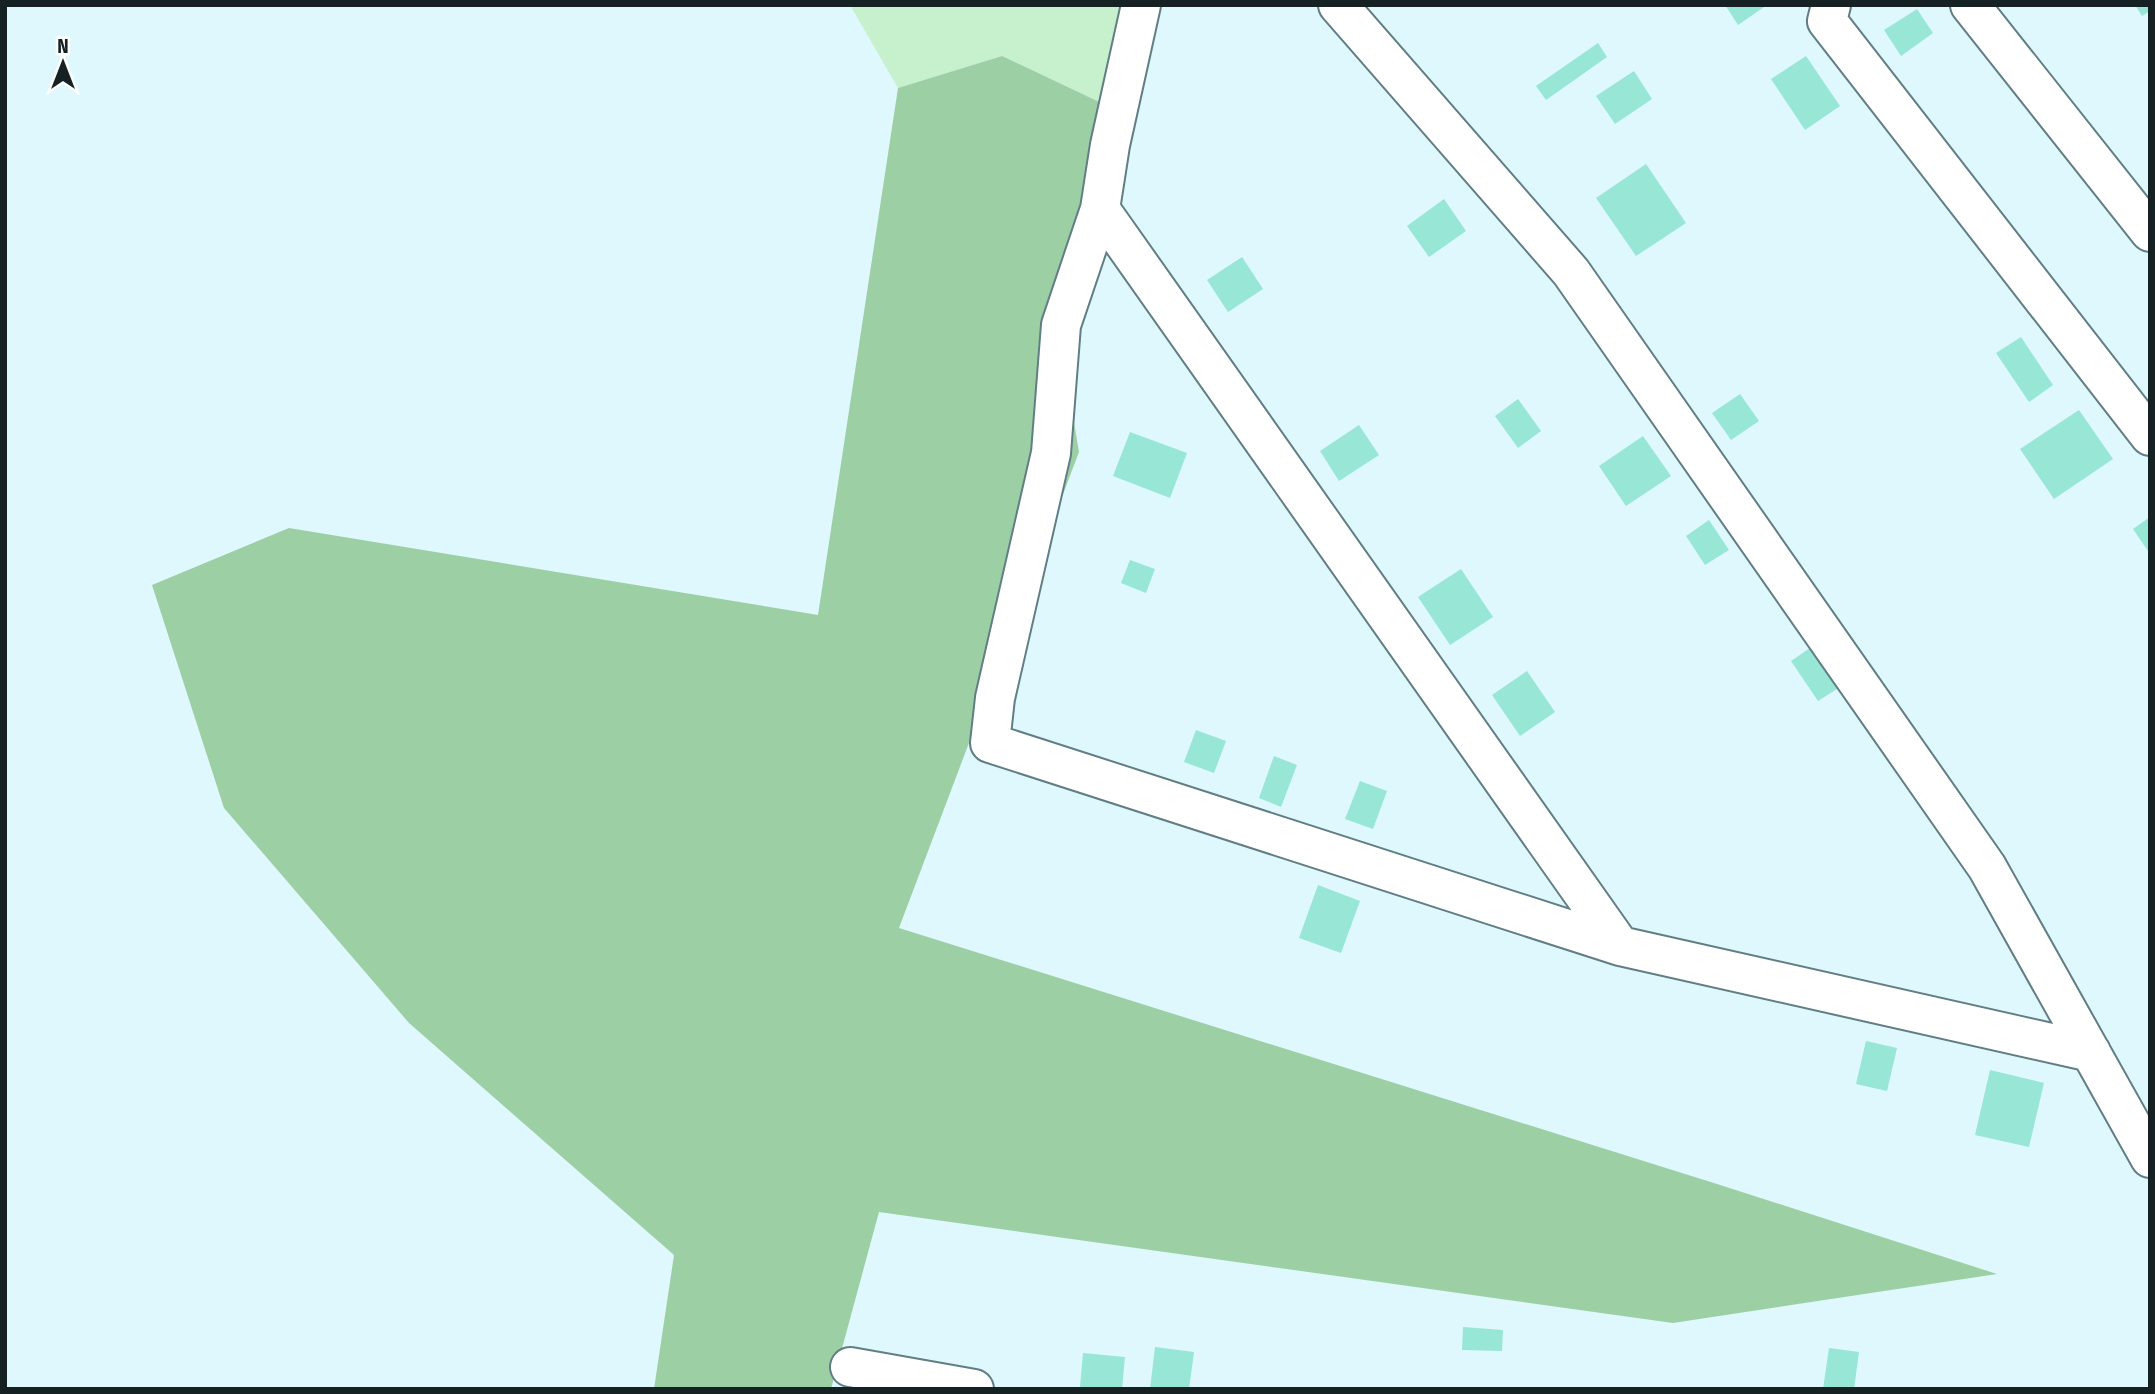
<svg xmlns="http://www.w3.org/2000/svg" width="2155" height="1394" font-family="'Fira Sans Condensed',sans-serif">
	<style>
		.green { fill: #c7f0cd }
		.forest { fill: #9cd0a4 }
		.building { fill: #97e6d6 }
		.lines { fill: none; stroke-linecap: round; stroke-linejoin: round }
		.minor-casing { stroke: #617e84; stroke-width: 42 }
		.minor { stroke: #fff; stroke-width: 38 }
	</style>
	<rect width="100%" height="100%" fill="#dff8fd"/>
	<path class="green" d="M850 5H1139L1129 116 1002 56 898 88Z"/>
	<path class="forest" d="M1002 56 1129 116 1063 356 1079 452 899 928 1717 1184 1997 1274 1673 1323 879 1212 831 1389H654L674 1255 409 1023 224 808 152 585 289 528 818 615 898 88Z"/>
	<path class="building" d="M1725 5H1767L1738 25Z
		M2135 5H2150V11L2142 16Z
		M1917 9 1933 33 1901 56 1884 30Z
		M1598 43 1607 57 1546 100 1536 86Z
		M1806 56 1840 106 1805 130 1771 79Z
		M1634 71 1652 99 1615 124 1596 96Z
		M1646 164 1686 223 1636 256 1596 198Z
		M1444 199 1466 231 1429 257 1407 226Z
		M1242 257 1263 289 1228 312 1207 280Z
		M2021 337 2053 385 2029 402 1996 353Z
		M1740 394 1759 421 1731 440 1712 413Z
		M1518 399 1541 431 1518 448 1495 416Z
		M2079 410 2113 459 2054 499 2020 449Z
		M1359 425 1379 455 1339 481 1320 451Z
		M1130 432 1187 453 1170 498 1113 476Z
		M1643 436 1671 476 1626 506 1599 466Z
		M2150 517V554L2133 529Z
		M1709 520 1729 550 1705 565 1686 536Z
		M1130 560 1155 569 1146 593 1121 583Z
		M1461 569 1493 617 1450 645 1418 597Z
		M1813 646 1840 687 1818 701 1791 661Z
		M1527 671 1555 712 1520 736 1492 695Z
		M1196 730 1226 741 1214 773 1184 762Z
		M1274 756 1297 765 1281 807 1259 798Z
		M1360 781 1387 791 1373 829 1345 819Z
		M1318 885 1360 901 1341 953 1299 938Z
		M1866 1041 1897 1048 1887 1091 1856 1084Z
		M1990 1070 2044 1083 2029 1147 1975 1135Z
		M1463 1327 1503 1330 1502 1351 1462 1350Z
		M1155 1347 1194 1352 1189 1389H1150Z
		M1829 1348 1859 1352 1854 1389H1823Z
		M1083 1353 1125 1357 1122 1389 1080 1387Z"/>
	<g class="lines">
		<g class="minor-casing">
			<path id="minor" d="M1141 5 1110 145 1100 209 1620 946
				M1338 5 1571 272 1987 867 2150 1158
				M1831 5 1827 21 2150 436
				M1970 5 2150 232
				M1100 209 1061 325 1051 453 995 698 990 743 1620 946 2091 1052
				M850 1367 974 1389"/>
		</g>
		<use href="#minor" class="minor"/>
	</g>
	<rect width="2155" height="1394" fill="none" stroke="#152123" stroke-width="14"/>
	<g transform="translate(63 63)" stroke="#ffffff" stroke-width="5" paint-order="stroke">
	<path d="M0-5L12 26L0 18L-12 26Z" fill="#152123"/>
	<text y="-10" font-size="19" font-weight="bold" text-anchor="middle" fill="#152123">N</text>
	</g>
</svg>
